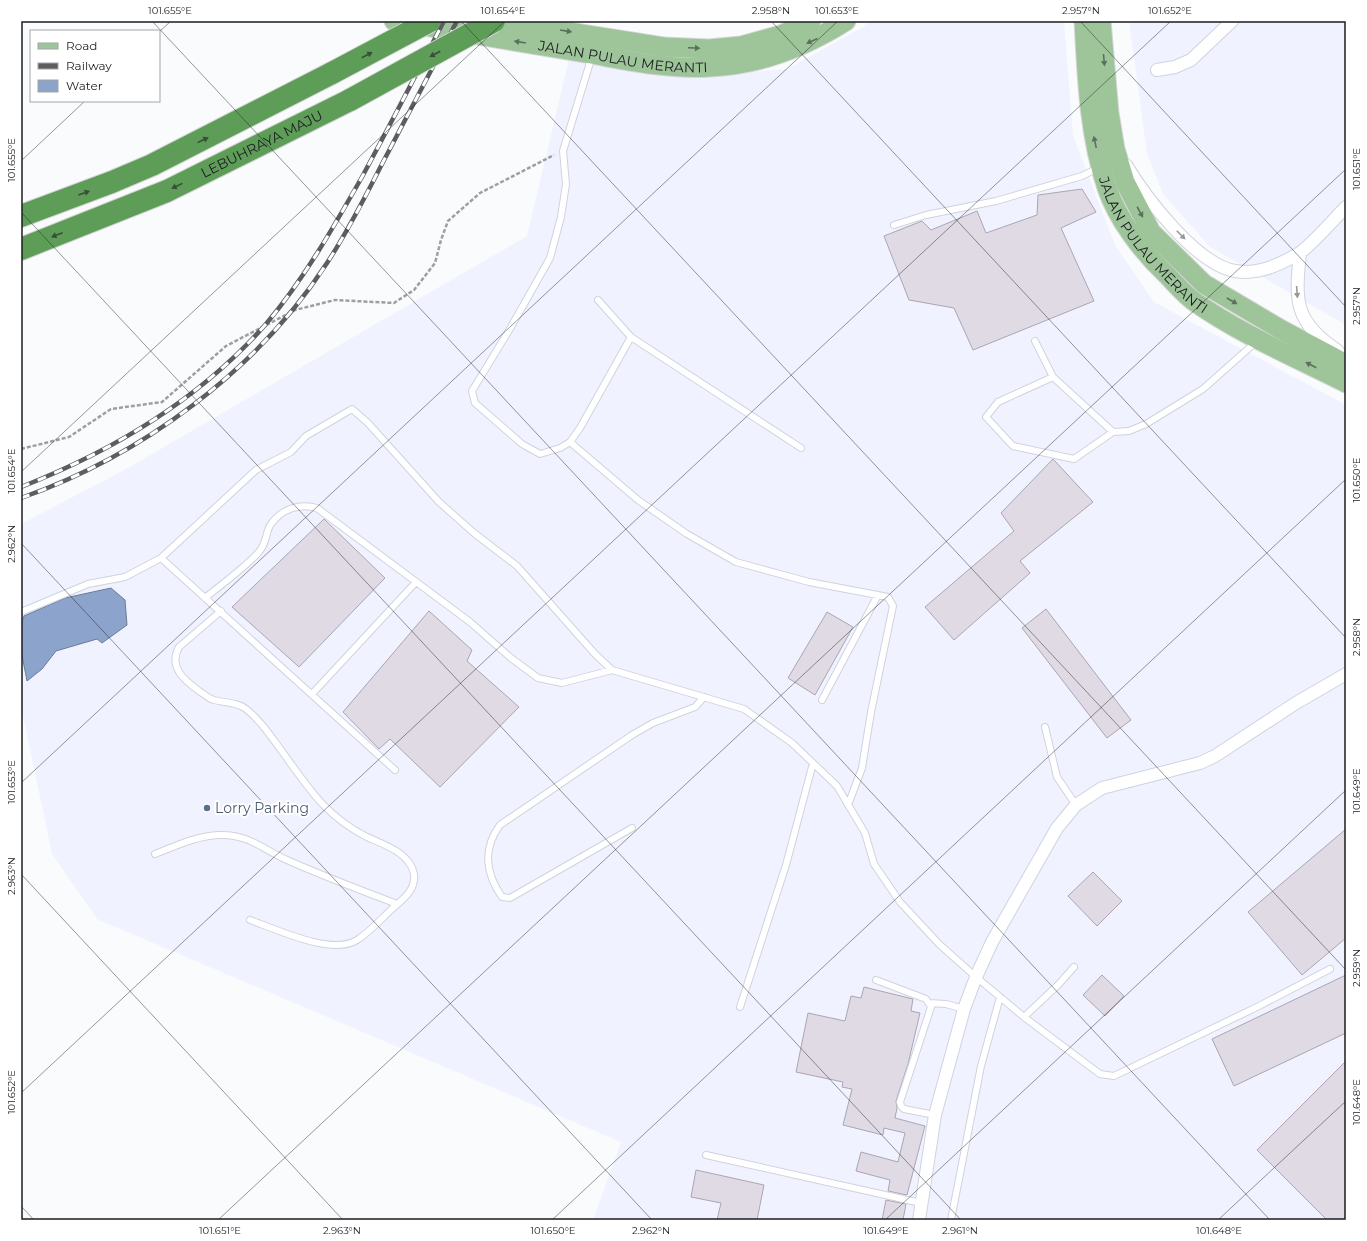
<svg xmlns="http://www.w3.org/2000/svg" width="1367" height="1241" font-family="Montserrat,sans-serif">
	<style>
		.built { fill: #f0f3ff }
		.water { fill: #8ca4cb; stroke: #6a7c98 }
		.building { fill: #e0dae5; stroke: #aba5b0 }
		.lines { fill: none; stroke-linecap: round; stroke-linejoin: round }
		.service-casing { stroke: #cfd3de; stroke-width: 8 }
		.minor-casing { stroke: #cfd3de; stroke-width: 14 }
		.primary-casing { stroke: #d6d6d7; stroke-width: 21 }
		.motorway-casing { stroke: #d6d6d7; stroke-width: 24 }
		.path { stroke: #9e9fa2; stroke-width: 2.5; stroke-dasharray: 4 2; stroke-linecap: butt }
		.service { stroke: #fff; stroke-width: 6 }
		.minor { stroke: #fff; stroke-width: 12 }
		.primary { stroke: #9ec49a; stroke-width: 19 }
		.motorway { stroke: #5e9d57; stroke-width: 22 }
		.rail-casing { stroke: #5b5d60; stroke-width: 4.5 }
		.rail { stroke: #fff; stroke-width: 3; stroke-dasharray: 9; stroke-linecap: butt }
		.motorway-bridge-casing { stroke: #d6d6d7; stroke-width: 24; stroke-linecap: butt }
		.motorway-bridge { stroke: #5e9d57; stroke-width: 22 }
		.oneway { fill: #5c705e }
		.oneway2 { fill: #365037 }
		.oneway3 { fill: #98999b }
		.ticks { fill: none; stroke: #1b1d21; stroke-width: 1; stroke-opacity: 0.45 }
		.service-dot { fill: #5c6f8a; stroke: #fff; stroke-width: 1.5 }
		.labels { text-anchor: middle; stroke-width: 4; stroke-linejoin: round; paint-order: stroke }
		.street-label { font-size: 14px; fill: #1b1d21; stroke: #fff }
		.service-label { font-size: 14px; fill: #4e5e75; stroke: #fff; text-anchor: start }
		.neatline { fill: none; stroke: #1b1d21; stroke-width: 1.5 }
		.ticks-label { font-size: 10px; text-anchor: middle; fill: #1b1d21 }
	</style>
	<rect width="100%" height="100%" fill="#fafbfd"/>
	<path class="built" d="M869 21H1064L1073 136 1115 245 1154 302 1346 405V1220H593L621 1142 97 919 52 854 21 706V524L128 468 527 236 569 59 695 75 787 69 863 27Z
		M1129 21H1346V325L1210 247 1163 194 1147 153Z"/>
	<path class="water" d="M111 588 125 600 127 625 102 643 97 639 56 651 42 669 27 681C24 663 15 634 24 616L65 598Z"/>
	<path class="building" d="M1082 189 1096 212 1061 228 1094 301 973 350 954 308 909 300 884 236 922 221 931 230 977 211 986 233 1037 215 1038 195Z
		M1053 459 1093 502 1020 561 1030 573 954 640 925 607 1014 531 1001 513Z
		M324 519 385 578 299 667 232 607Z
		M1046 609 1131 720 1107 738 1022 628Z
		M429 611 472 650 467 661 519 707 440 787 390 739 379 749 343 712Z
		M827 612 853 627 815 695 788 678Z
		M1346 829V938L1302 975 1248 912Z
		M1093 872 1122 901 1097 926 1068 896Z
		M1102 975 1124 996 1105 1016 1083 995Z
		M1346 975V1033L1234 1086 1212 1039Z
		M864 987 913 999 911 1011 920 1013 908 1064 896 1101 897 1108 895 1118 925 1126 907 1195 888 1191 890 1180 856 1171 861 1152 898 1162 905 1133 884 1128 883 1135 843 1125 852 1089 842 1087 843 1082 796 1072 808 1013 845 1021 851 996 861 998Z
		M1346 1061V1220H1327L1257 1150Z
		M696 1170 764 1185 757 1220H717L721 1203 691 1197Z
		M886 1200 906 1204 903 1220H882Z"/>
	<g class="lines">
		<g class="service-casing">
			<path id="service" d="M592 56 563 151 566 184 561 217 550 258 511 327 472 391 475 403 522 444 540 454 560 448 570 442 638 500 687 534 736 562 809 582 888 597 893 606 871 712 862 768 848 805
				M894 225 926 215 996 201 1082 176 1098 168
				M598 300 631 337 801 448
				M1035 341 1053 377 1113 432 1129 431 1146 424 1203 389 1257 341
				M1053 377 998 402 986 417 1013 446 1074 459 1113 432
				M570 442 580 428 631 337
				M161 558 256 470 291 452 306 436 352 409 368 423 439 502 474 533 517 566 595 654 612 670 744 709 792 743 837 786 865 833 874 864 900 902 939 944 976 977 1024 1017 1100 1074 1114 1076 1259 1006 1330 969
				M205 598C222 584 242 570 257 554 268 543 265 532 271 524 282 509 299 503 317 508L470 622 511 658 538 678 562 683 612 670
				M221 611 179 647C168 667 184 680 199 691 204 694 209 699 214 700 225 703 237 702 246 709 260 720 270 735 281 750 308 787 325 816 367 837 385 845 410 853 414 874 416 890 403 899 393 908 381 919 370 932 357 940 332 956 276 929 250 920
				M21 612 88 584 125 577 161 558 395 770
				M312 694 416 582
				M822 700 878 595
				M1045 727 1057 777 1076 805
				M632 828 510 898 502 897C485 873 483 848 500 825L632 735 653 723 695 707 704 697
				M155 854C176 846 196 836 219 835 249 834 262 849 287 860 323 876 360 890 397 904
				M876 980 926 999 931 1007 900 1102 901 1106 904 1109 935 1115
				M929 1003 946 1004 964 1009
				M740 1007 786 865 813 763
				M1024 1017 1058 985 1074 967
				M706 1155 921 1203
				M951 1220 981 1066 1000 997"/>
		</g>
		<g class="minor-casing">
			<path id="minor" d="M1157 70 1175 67 1191 60 1232 21
				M1126 165C1146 198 1196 264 1235 271 1258 275 1279 265 1298 254 1311 246 1334 219 1346 207
				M1300 253C1295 301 1294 322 1338 351
				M919 1220 935 1115 964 1009 976 977 992 942 1057 828 1076 805 1102 788 1200 763 1215 756 1296 703 1346 674"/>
		</g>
		<g class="primary-casing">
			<g id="primary">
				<path id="s1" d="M394 21C457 32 521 42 585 53 626 60 669 70 710 67 760 65 805 47 846 21"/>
				<path d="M499 21 664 47 709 49 741 46 781 35 811 21"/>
				<path id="s2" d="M1084 21C1087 77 1089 135 1107 188 1118 220 1142 251 1166 274 1175 283 1184 294 1195 302 1242 335 1295 357 1346 383"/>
				<path d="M1101 21 1109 113 1115 149 1125 182 1151 232 1204 284 1280 329 1346 364"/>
			</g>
		</g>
		<g class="motorway-casing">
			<g id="motorway">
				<path d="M21 216 112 182 152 165 332 73"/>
				<path id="s3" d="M21 249 167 191 350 100"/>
			</g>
		</g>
		<path class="path" d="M21 449 69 437 111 409 162 402 226 346 295 310 335 300 394 303 414 290 435 263 441 240 448 221 480 193 554 155"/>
		<use href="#service" class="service"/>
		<use href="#minor" class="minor"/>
		<use href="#primary" class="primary"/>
		<use href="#motorway" class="motorway"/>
		<g class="rail-casing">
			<path id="rail" d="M21 487C113 451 200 399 266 324 304 279 333 228 362 177 390 125 417 73 444 21
				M21 498C141 456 257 371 327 263 348 231 365 197 382 164 407 116 432 69 457 21"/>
		</g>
		<use href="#rail" class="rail"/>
		<g class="motorway-bridge-casing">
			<path id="motorway-bridge" d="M332 73 430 21
				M350 100 494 21"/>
		</g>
		<use href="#motorway-bridge" class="motorway-bridge"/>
	</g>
	<defs><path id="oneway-solid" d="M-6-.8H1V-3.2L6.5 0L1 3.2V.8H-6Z"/></defs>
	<g class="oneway">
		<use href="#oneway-solid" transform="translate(566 31) rotate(9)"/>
		<use href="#oneway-solid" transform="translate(812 41) rotate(156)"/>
		<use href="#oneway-solid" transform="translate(520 42) rotate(-171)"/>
		<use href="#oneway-solid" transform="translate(694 48) rotate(3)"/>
		<use href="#oneway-solid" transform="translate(1104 60) rotate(85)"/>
		<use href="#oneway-solid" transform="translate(1095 142) rotate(-102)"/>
		<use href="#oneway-solid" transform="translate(1140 212) rotate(61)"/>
		<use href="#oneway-solid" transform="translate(1232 301) rotate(30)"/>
		<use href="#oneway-solid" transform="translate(1311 365) rotate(-153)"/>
	</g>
	<g class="oneway2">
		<use href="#oneway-solid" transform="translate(435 54) rotate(152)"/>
		<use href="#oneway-solid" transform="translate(367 55) rotate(-28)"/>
		<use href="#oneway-solid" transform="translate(203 140) rotate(-26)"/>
		<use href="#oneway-solid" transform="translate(177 186) rotate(154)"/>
		<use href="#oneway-solid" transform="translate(84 193) rotate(-20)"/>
		<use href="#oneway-solid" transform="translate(57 235) rotate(159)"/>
	</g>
	<g class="oneway3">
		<use href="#oneway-solid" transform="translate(1181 235) rotate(45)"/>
		<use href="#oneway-solid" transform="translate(1297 292) rotate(86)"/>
	</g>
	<path class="ticks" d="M152 21 1270 1220M461 21 1346 970M771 21 1346 638M1080 21 1346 307M159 32 171 21M21 161 85 101M21 212 961 1220M21 472 505 21M21 543 652 1220M21 783 838 21M21 874 343 1220M21 1093 1171 21M21 1206 34 1220M218 1220 1346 169M552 1220 1346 479M885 1220 1346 790M1218 1220 1346 1101"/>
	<circle class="service-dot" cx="207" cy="808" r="4"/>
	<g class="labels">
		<g class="street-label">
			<text dy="5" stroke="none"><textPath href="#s1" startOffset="232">JALAN PULAU MERANTI</textPath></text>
			<text dy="5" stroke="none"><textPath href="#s3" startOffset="263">LEBUHRAYA MAJU</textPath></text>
			<text dy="5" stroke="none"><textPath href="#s2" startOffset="243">JALAN PULAU MERANTI</textPath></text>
		</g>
		<g class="service-label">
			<text x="215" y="813">Lorry Parking</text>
		</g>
	</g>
	<rect width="1367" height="1241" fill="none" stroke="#ffffff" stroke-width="44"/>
	<rect x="30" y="30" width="130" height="72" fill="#ffffff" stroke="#a4a5a6"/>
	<rect x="38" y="43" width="20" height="6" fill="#9ec49a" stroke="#a4a5a6"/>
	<text x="66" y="50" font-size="12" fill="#1b1d21">Road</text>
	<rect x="38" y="63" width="20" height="6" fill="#5b5d60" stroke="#a4a5a6"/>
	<text x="66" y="70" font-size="12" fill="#1b1d21">Railway</text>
	<rect x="38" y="80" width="20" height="12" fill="#8ca4cb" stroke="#a4a5a6"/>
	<text x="66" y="90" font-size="12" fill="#1b1d21">Water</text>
	<rect x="22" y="22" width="1323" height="1197" class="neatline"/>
	<g class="ticks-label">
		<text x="170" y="14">101.655°E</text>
		<text x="503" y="14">101.654°E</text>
		<text x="771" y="14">2.958°N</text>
		<text x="837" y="14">101.653°E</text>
		<text x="1081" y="14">2.957°N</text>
		<text x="1170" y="14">101.652°E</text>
		<text transform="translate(11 160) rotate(-90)" y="4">101.655°E</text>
		<text transform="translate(1356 169) rotate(-90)" y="4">101.651°E</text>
		<text transform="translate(1356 306) rotate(-90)" y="4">2.957°N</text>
		<text transform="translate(11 471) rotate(-90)" y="4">101.654°E</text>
		<text transform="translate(1356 480) rotate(-90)" y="4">101.650°E</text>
		<text transform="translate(11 544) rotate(-90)" y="4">2.962°N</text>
		<text transform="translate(1356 637) rotate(-90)" y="4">2.958°N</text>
		<text transform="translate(11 782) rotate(-90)" y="4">101.653°E</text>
		<text transform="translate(1356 791) rotate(-90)" y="4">101.649°E</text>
		<text transform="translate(11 876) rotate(-90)" y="4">2.963°N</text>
		<text transform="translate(1356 968) rotate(-90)" y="4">2.959°N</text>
		<text transform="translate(11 1092) rotate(-90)" y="4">101.652°E</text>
		<text transform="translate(1356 1102) rotate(-90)" y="4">101.648°E</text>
		<text x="220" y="1234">101.651°E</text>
		<text x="342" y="1234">2.963°N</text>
		<text x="553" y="1234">101.650°E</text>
		<text x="651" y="1234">2.962°N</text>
		<text x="886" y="1234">101.649°E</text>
		<text x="960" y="1234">2.961°N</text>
		<text x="1219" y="1234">101.648°E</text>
	</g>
</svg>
